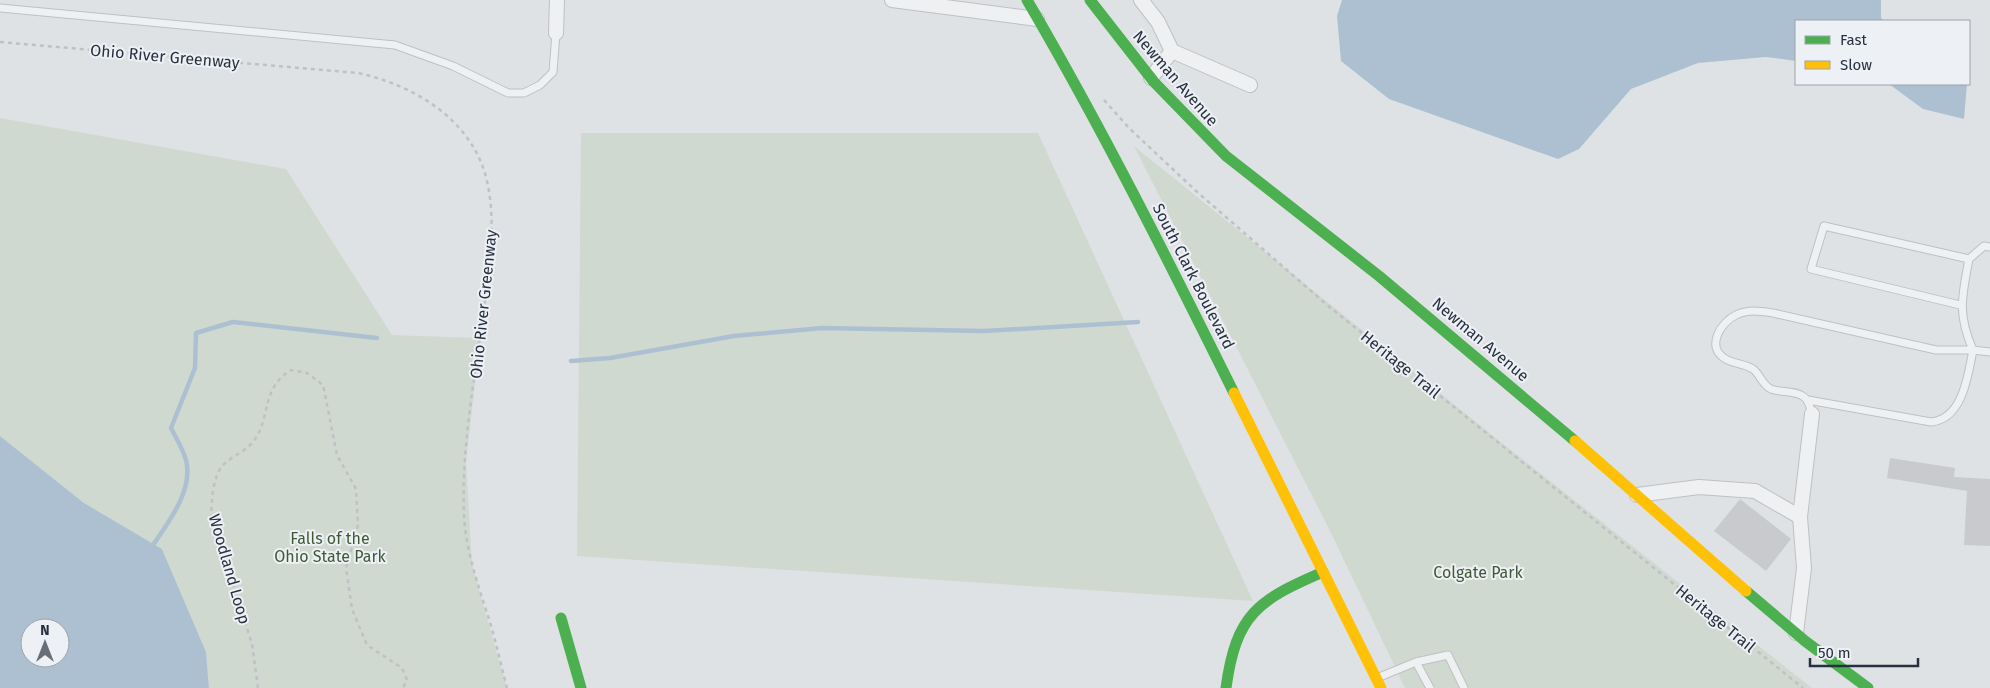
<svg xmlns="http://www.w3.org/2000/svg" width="1990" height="688" font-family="'Fira Sans',sans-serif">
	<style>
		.green { fill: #d0d9d0 }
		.water { fill: #adc0d1; fill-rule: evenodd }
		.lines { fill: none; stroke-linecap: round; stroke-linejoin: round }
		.stream { stroke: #adc0d1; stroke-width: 4.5 }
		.building { fill: #c8cacd }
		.lane-casing { stroke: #bec0c3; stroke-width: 9 }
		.street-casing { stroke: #bec0c3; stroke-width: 16 }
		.path { stroke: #bfc1c5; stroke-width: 2.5; stroke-dasharray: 4 4; stroke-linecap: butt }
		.lane { stroke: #eff0f2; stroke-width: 7 }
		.street { stroke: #eff0f2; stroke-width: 14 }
		.fast { stroke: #4caf50; stroke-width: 11 }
		.slow { stroke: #ffc107; stroke-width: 11 }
		.labels { text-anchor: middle; stroke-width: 4; stroke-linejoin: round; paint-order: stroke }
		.street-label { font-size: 16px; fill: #27303e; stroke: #edf0f5 }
		.park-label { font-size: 16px; fill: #3d5a34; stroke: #edf0f5 }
	</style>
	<rect width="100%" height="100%" fill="#dfe2e5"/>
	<path class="green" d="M0 118 286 169 392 335 480 338 466 462 472 565 507 688H209L206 652 162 549 84 503 0 436Z
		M581 133H1038L1253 601 577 556Z
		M1134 146 1502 443 1812 688H1405L1331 533Z"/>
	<path class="water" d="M1342 0H1881V18L1884 21H1796V61L1766 57 1698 63 1631 89 1579 149 1558 159 1389 99 1341 61 1337 16Z
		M1889 84H1967L1964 119 1923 109Z
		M0 436 84 503 162 549 206 652 209 688H0ZM30 628H60V658H30Z"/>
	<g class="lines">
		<path class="stream" d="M571 361 610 358 734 336 822 328 984 331 1138 322
			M151 548C167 524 194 491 186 460 183 449 176 438 171 428L195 368 196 333 233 322 377 338"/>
	</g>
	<path class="building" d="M1890 458 1955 468 1954 477 1990 479V546L1964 545 1967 491 1887 478Z
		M1740 499 1791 539 1766 571 1714 531Z"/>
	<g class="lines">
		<g class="lane-casing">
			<path id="lane" d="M0 8 395 45 453 66 508 93H524L540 85 553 72 556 33
				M1969 259 1984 246 1990 247
				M1960 305 1811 269 1824 226 1969 259C1962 296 1957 314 1973 350L1990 352
				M1808 400 1931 422C1963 419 1968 375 1973 350H1936L1773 313C1760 311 1748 309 1736 315 1721 322 1706 346 1724 358 1732 364 1744 363 1753 369 1760 374 1762 385 1771 389 1781 393 1795 390 1804 397 1809 400 1810 408 1812 414
				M1416 662 1430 688
				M1377 678 1416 662 1448 655 1464 688"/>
		</g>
		<g class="street-casing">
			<path id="street" d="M892 0 1037 19
				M1141 0 1158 22 1172 51 1151 78
				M556 33 557 0
				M1172 51 1250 85
				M1637 495 1699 487 1755 491 1800 517
				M1796 633 1804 568 1800 517 1812 414"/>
		</g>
		<path class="path" d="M0 42 358 73C414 85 473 120 487 181 496 221 490 261 485 301 476 372 461 445 464 516 466 551 478 585 489 619 496 642 501 665 507 688
			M1104 100 1129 128 1195 190 1326 304 1803 688
			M258 688 252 644 211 515C212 501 212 486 218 473 223 459 243 454 252 443 272 420 259 390 291 370L307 373 323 385 337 455 356 489 358 525 346 568 352 609 367 645 402 668 407 680 403 688"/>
		<use href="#lane" class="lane"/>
		<use href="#street" class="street"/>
		<path class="fast" d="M1027 0C1102 128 1168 260 1234 393
			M1090 0 1154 82 1226 156 1379 276 1575 441
			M1746 591 1805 641 1868 688
			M561 618 581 688
			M1226 688C1236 614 1258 600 1323 572"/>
		<path class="slow" d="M1234 393 1381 688
			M1575 441 1746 591"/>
	</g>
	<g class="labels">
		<g class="street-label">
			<text transform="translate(165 56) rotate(5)" y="6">Ohio River Greenway</text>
			<text transform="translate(1176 78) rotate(49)" y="6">Newman Avenue</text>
			<text transform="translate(1194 276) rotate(63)" y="6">South Clark Boulevard</text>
			<text transform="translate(483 304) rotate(-84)" y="6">Ohio River Greenway</text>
			<text transform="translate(1481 339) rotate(40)" y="6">Newman Avenue</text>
			<text transform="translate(1401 364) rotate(39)" y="6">Heritage Trail</text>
			<text transform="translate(230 569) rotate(74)" y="6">Woodland Loop</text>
			<text transform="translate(1716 618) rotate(39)" y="6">Heritage Trail</text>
		</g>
		<g class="park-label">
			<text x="330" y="544">Falls of the<tspan x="330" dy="18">Ohio State Park</tspan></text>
			<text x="1478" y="578">Colgate Park</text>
		</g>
	</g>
	<rect x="1795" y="20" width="175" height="65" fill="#edf0f5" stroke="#9ea3ac"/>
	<rect x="1805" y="36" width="25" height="8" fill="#4caf50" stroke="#9ea3ac"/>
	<text x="1840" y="45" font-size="15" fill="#27303e">Fast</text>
	<rect x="1805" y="61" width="25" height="8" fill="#ffc107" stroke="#9ea3ac"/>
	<text x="1840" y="70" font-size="15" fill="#27303e">Slow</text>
	<g transform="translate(45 643)"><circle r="24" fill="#edf0f5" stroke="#9ea3ac"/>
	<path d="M0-4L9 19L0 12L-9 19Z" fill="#676e78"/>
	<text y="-8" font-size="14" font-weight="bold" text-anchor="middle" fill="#27303e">N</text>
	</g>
	<path d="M1810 658v8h108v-8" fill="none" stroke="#27303e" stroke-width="2.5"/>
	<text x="1818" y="658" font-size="15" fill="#27303e" stroke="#edf0f5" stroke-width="4" paint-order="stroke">50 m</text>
</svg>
